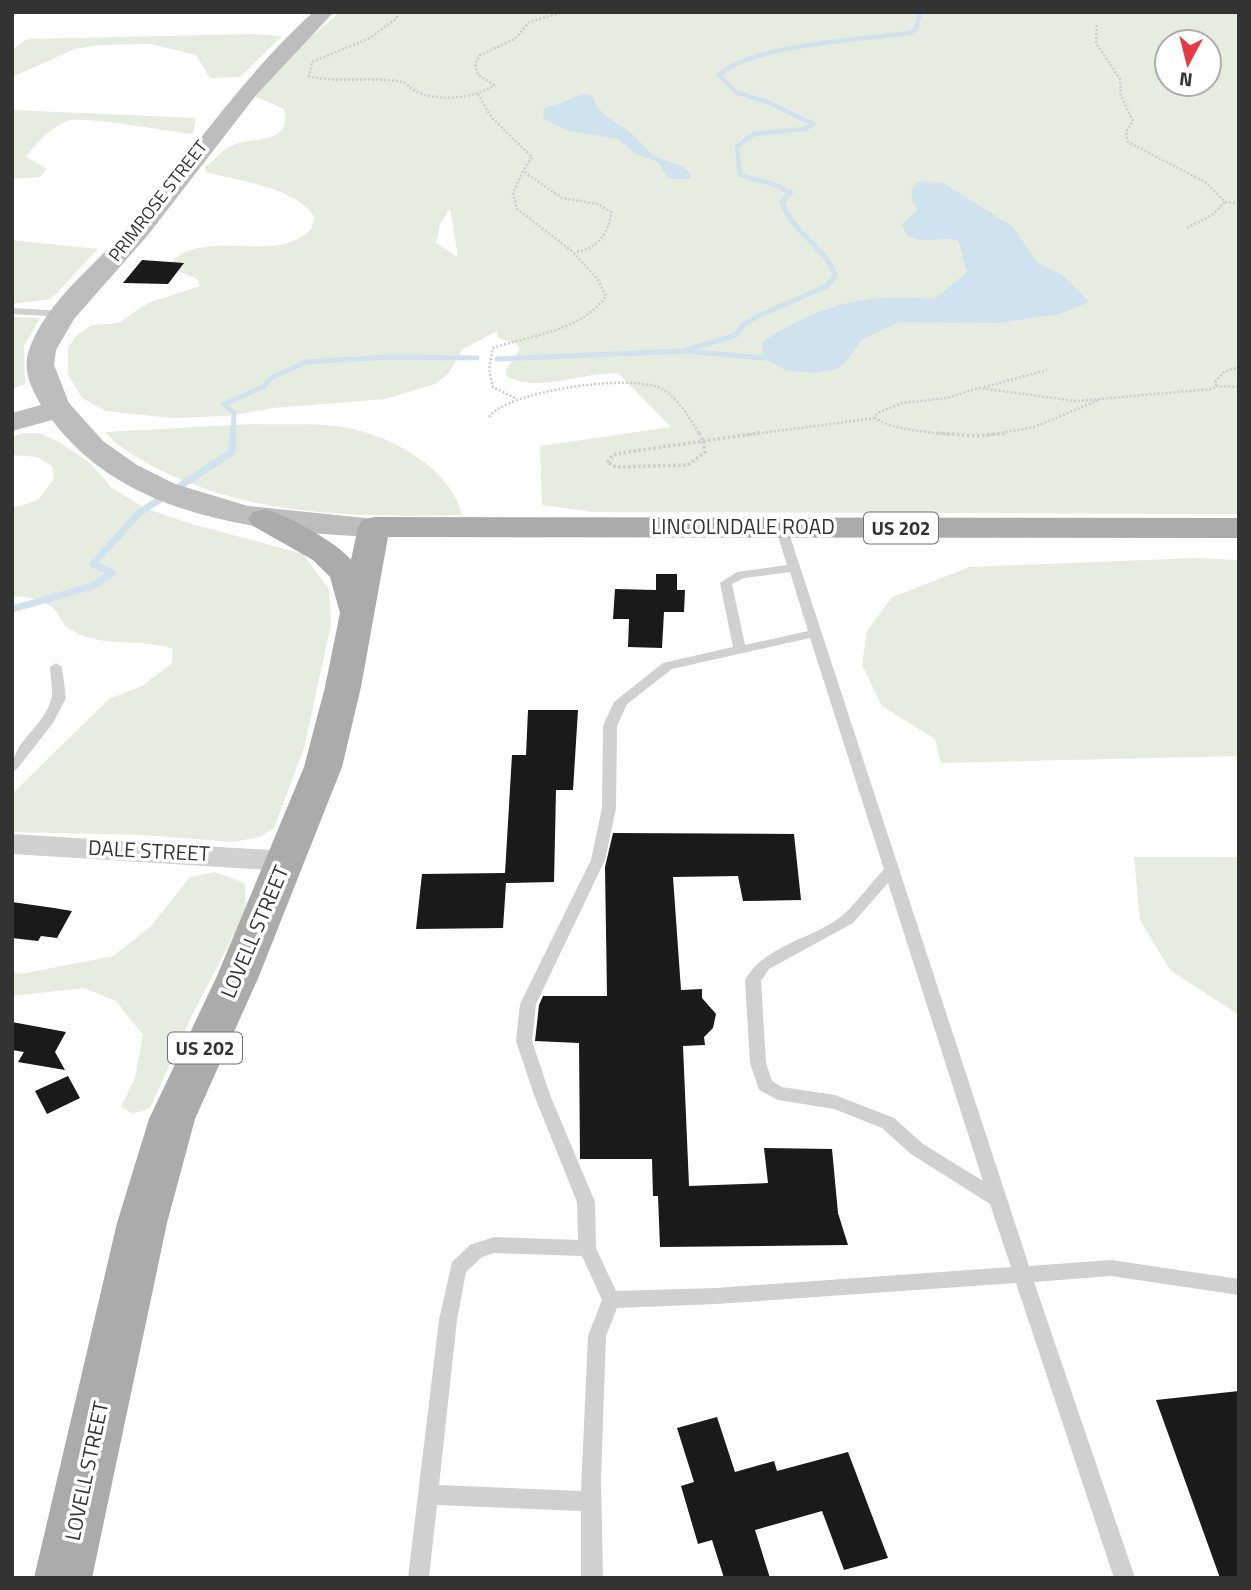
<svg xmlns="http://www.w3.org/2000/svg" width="1251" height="1590" font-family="'Titillium Web',sans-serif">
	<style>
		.green { fill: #e6ecdf; fill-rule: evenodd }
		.water { fill: #cfe2ee }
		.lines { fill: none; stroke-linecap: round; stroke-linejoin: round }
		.stream-far2 { stroke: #cfe2ee; stroke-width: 4.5 }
		.stream-far1 { stroke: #cfe2ee; stroke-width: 5 }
		.stream { stroke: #cfe2ee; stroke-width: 7 }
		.building { fill: #1a1a1a }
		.path-far1 { stroke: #cdcdcd; stroke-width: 2.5; stroke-dasharray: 2 2; stroke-linecap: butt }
		.path { stroke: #cdcdcd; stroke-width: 3.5; stroke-dasharray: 2.5 2.5; stroke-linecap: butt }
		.lane { fill: #d0d0d0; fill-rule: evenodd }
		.street { fill: #d0d0d0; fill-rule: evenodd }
		.secondary { fill: #bdbdbd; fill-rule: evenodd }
		.primary { fill: #ababab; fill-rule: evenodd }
		.labels { text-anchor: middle; stroke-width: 7; stroke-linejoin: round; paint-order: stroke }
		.far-street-label { font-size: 18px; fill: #333; stroke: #fff }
		.shield { fill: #fff; stroke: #707070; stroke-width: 2 }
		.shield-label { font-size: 19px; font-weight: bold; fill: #333 }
		.street-label { font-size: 21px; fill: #333; stroke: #fff }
	</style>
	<rect width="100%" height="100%" fill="#fff"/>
	<path class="green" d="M340 12H1239V514L593 512 542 505 540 446 671 427 618 373C582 372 538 394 506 376V370L520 349 516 343 498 338 497 331 463 349 448 374 435 384 386 399 273 408 228 416 171 418 106 411 82 398 68 374V348L76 336 92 325 118 323 148 303 200 286 198 279 172 269 169 264C206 225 274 267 311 229L315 218C297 187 238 181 206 172L205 167C216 159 222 149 235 144 258 137 292 143 284 109L254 96 306 41ZM1167 42H1209V84H1167ZM450 209 458 257 436 243 440 224Z
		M253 34 282 36 240 77 210 78 196 55 151 44 99 45 75 49 12 77V50L27 39Z
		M12 110 196 118 193 134C172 132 79 115 67 121 49 129 37 142 26 157L47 169 40 177 12 179Z
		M12 240 98 249 51 299 12 304Z
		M12 317 40 318 24 346 25 384 12 389Z
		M254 424C281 425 309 423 336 426 383 431 451 466 462 515 359 517 256 517 162 471 140 460 121 450 105 432Z
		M24 433H39L59 442 90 463 112 488 143 507 185 522 303 554 329 589 331 624 304 748 274 828 260 837 233 842 143 835 12 832V794L109 699 142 686 172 663 173 649C139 637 102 649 71 630 63 626 60 616 54 609 46 601 23 595 12 597V508L38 500 54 479 52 466 37 457 12 455V437Z
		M1195 558 1239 560V756L941 763 935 739 882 706 862 665 867 631 892 597 970 567Z
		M1134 857H1239V1015L1170 970 1140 920Z
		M215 872 245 883V913L191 1017 150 1108 133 1114 121 1107 135 1078 143 1035 116 1001 84 988 12 996V972L21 974 113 956 150 927 190 877Z"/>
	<path class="water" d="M585 94 593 96C595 113 619 123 631 133 640 140 645 149 654 156 667 163 684 162 691 176L689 179H669L658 162 636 154 618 139 569 131 544 119 543 109Z
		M918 181 943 183 1012 226 1038 263 1062 275 1089 302 1060 314 998 323 899 322 861 340 846 362 837 369 816 373 785 370 764 358 762 342C820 305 865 292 935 299L967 272 958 240C936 236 930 245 907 236L902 224 918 210 913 203 911 191Z"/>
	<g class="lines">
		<path class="stream-far2" d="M790 194 779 186 740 175 737 146 754 134 805 129 813 124 770 103 736 92 719 75C749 45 865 39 910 33L916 29 920 12"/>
		<path class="stream-far1" d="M684 351 736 335 743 325 756 317 827 286 835 275C824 245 792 233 782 202L791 192
			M497 359 684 351 764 358
			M233 435 234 413 224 404 263 387 271 378 306 362 388 357 477 358"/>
		<path class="stream" d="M12 609 93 586 112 573 93 564 139 513 232 452 233 433"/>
	</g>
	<path class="building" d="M142 260 184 263 168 284 123 283Z
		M656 574H677V590H685L684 612H664L662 648 628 647 629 619H613L615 589 656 590Z
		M528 710H578L573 790H556L554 882 506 883 503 928 416 929 422 874 505 873 512 755H526Z
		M613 833 794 834 801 900 743 901 738 876 673 877 681 990 702 989V998L716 1014 713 1028 704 1037 705 1045 683 1046 689 1186 768 1183 764 1148 832 1149 838 1213 848 1245 660 1247 658 1196H653L652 1159H580L579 1043 535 1041 539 1005 543 996H607L605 867Z
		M12 902 54 908 72 911 57 938 41 936 38 941 12 938Z
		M12 1022 66 1032 55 1052 65 1070 18 1062 24 1052 12 1050Z
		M68 1076 80 1098 47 1114 35 1091Z
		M1239 1391V1578H1220L1156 1400Z
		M717 1417 735 1472 774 1461 777 1471 848 1452 888 1558 844 1570 822 1511 755 1530 770 1578H724L712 1540 698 1544 681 1486 694 1482 677 1428Z"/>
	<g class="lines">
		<path class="path-far1" d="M397 12V18L370 38 312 62 309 76C341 84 371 76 402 82 407 83 410 88 415 91 437 102 474 99 494 85L478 75 475 64 480 55 515 39 529 22 564 12
			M1097 25 1096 43 1120 79 1121 96 1133 121 1126 132 1128 142 1205 182 1225 202
			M478 94 491 117 532 157 523 171
			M1225 202 1239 203
			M1187 228 1212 215 1225 202
			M1216 386 1215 382 1224 372 1239 367
			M984 387 1047 370
			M515 398 493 387 489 369 493 348C531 335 582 331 606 296L598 280 573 252 517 209 513 193 523 171 562 198 598 204 611 212C609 234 597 249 575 252
			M489 417C509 390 627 375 658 387 677 395 690 419 700 435
			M746 435 876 418
			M954 435C936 433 887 430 875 417L877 413 902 403 947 398 979 388 1076 401 1213 389 1216 386 1239 387
			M990 435 1034 427 1099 400"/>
		<path class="path" d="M699 433 703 441
			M937 433 976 436 1006 433
			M703 441 705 452 688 465 616 467 607 462 613 455 621 453Z
			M703 441 760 433"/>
		<path class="lane" d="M12 308 65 311 70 314 65 317 12 314Z
			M781 524 787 527 1029 1266 1111 1260 1239 1279V1295L1111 1276 1034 1282 1135 1578H1114L1016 1283 716 1304 617 1308 606 1336 601 1479 603 1578H581V1511L437 1505 429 1578H408L439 1320 452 1262 470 1245 494 1237 578 1240 577 1202 534 1095 516 1041 520 1004 591 860 602 808 603 726 614 702 663 663 733 647 720 583 737 572 787 565 775 527ZM790 572 808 631 745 645 732 584 744 578ZM810 638 884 869C871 883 858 901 844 914 814 940 766 943 745 980L750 1063 759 1090 778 1100 834 1109 882 1128 911 1154 990 1204 1011 1267 716 1288 616 1291 596 1248 595 1202 550 1095 532 1041 536 1004 605 860 616 808 617 726 627 704 672 669ZM888 883 983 1181 923 1144 894 1118 835 1095 782 1087 772 1081 766 1063 761 981 769 969 853 923ZM494 1253 582 1256 602 1300 588 1336 581 1491 439 1485 457 1320 466 1272 482 1257Z
			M56 663 62 667 66 698 53 723 17 769 12 771C12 741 43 728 51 700 54 691 50 677 50 667Z"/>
		<path class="street" d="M12 834 285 851 295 854 299 861 295 868 285 871 12 854Z"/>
		<path class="secondary" d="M313 12H334L257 94 148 235 74 319 56 350 54 365 69 403 103 441 137 465 175 484 248 506 385 520 390 527 385 534 374 537C261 532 125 518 52 420L12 431V413L41 405C31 388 22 370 29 350 46 301 97 264 129 226 191 154 243 76 313 12Z"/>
		<path class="primary" d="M264 509C286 515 337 542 351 560L358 527 363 520 374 517 1239 518V538L388 537 361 687 342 767 259 976 195 1119 167 1223 92 1578H34L117 1223 149 1119 217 976 304 767 325 687 340 613 330 577 313 560 253 526 248 519 253 512Z"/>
	</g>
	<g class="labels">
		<g class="far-street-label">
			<text transform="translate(158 201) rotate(-52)" y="6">PRIMROSE STREET</text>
		</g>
		<g class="shield">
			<rect x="864" y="512.5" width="74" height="31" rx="5"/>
			<rect x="168" y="1032.5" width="74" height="31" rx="5"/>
		</g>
		<g class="shield-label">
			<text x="901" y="535">US 202</text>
			<text x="205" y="1055">US 202</text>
		</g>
		<g class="street-label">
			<text x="743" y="534">LINCOLNDALE ROAD</text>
			<text transform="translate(149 851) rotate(3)" y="7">DALE STREET</text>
			<text transform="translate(255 932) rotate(-67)" y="7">LOVELL STREET</text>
			<text transform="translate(87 1471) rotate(-78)" y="7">LOVELL STREET</text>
		</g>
	</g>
	<rect width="1251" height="1590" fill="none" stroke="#333333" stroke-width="28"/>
	<g transform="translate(1188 63) rotate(187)"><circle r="33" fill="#ffffff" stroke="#adadad" stroke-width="2"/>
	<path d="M0-5L12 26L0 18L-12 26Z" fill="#e63946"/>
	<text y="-10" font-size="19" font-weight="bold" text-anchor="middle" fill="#333333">N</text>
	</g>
</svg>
